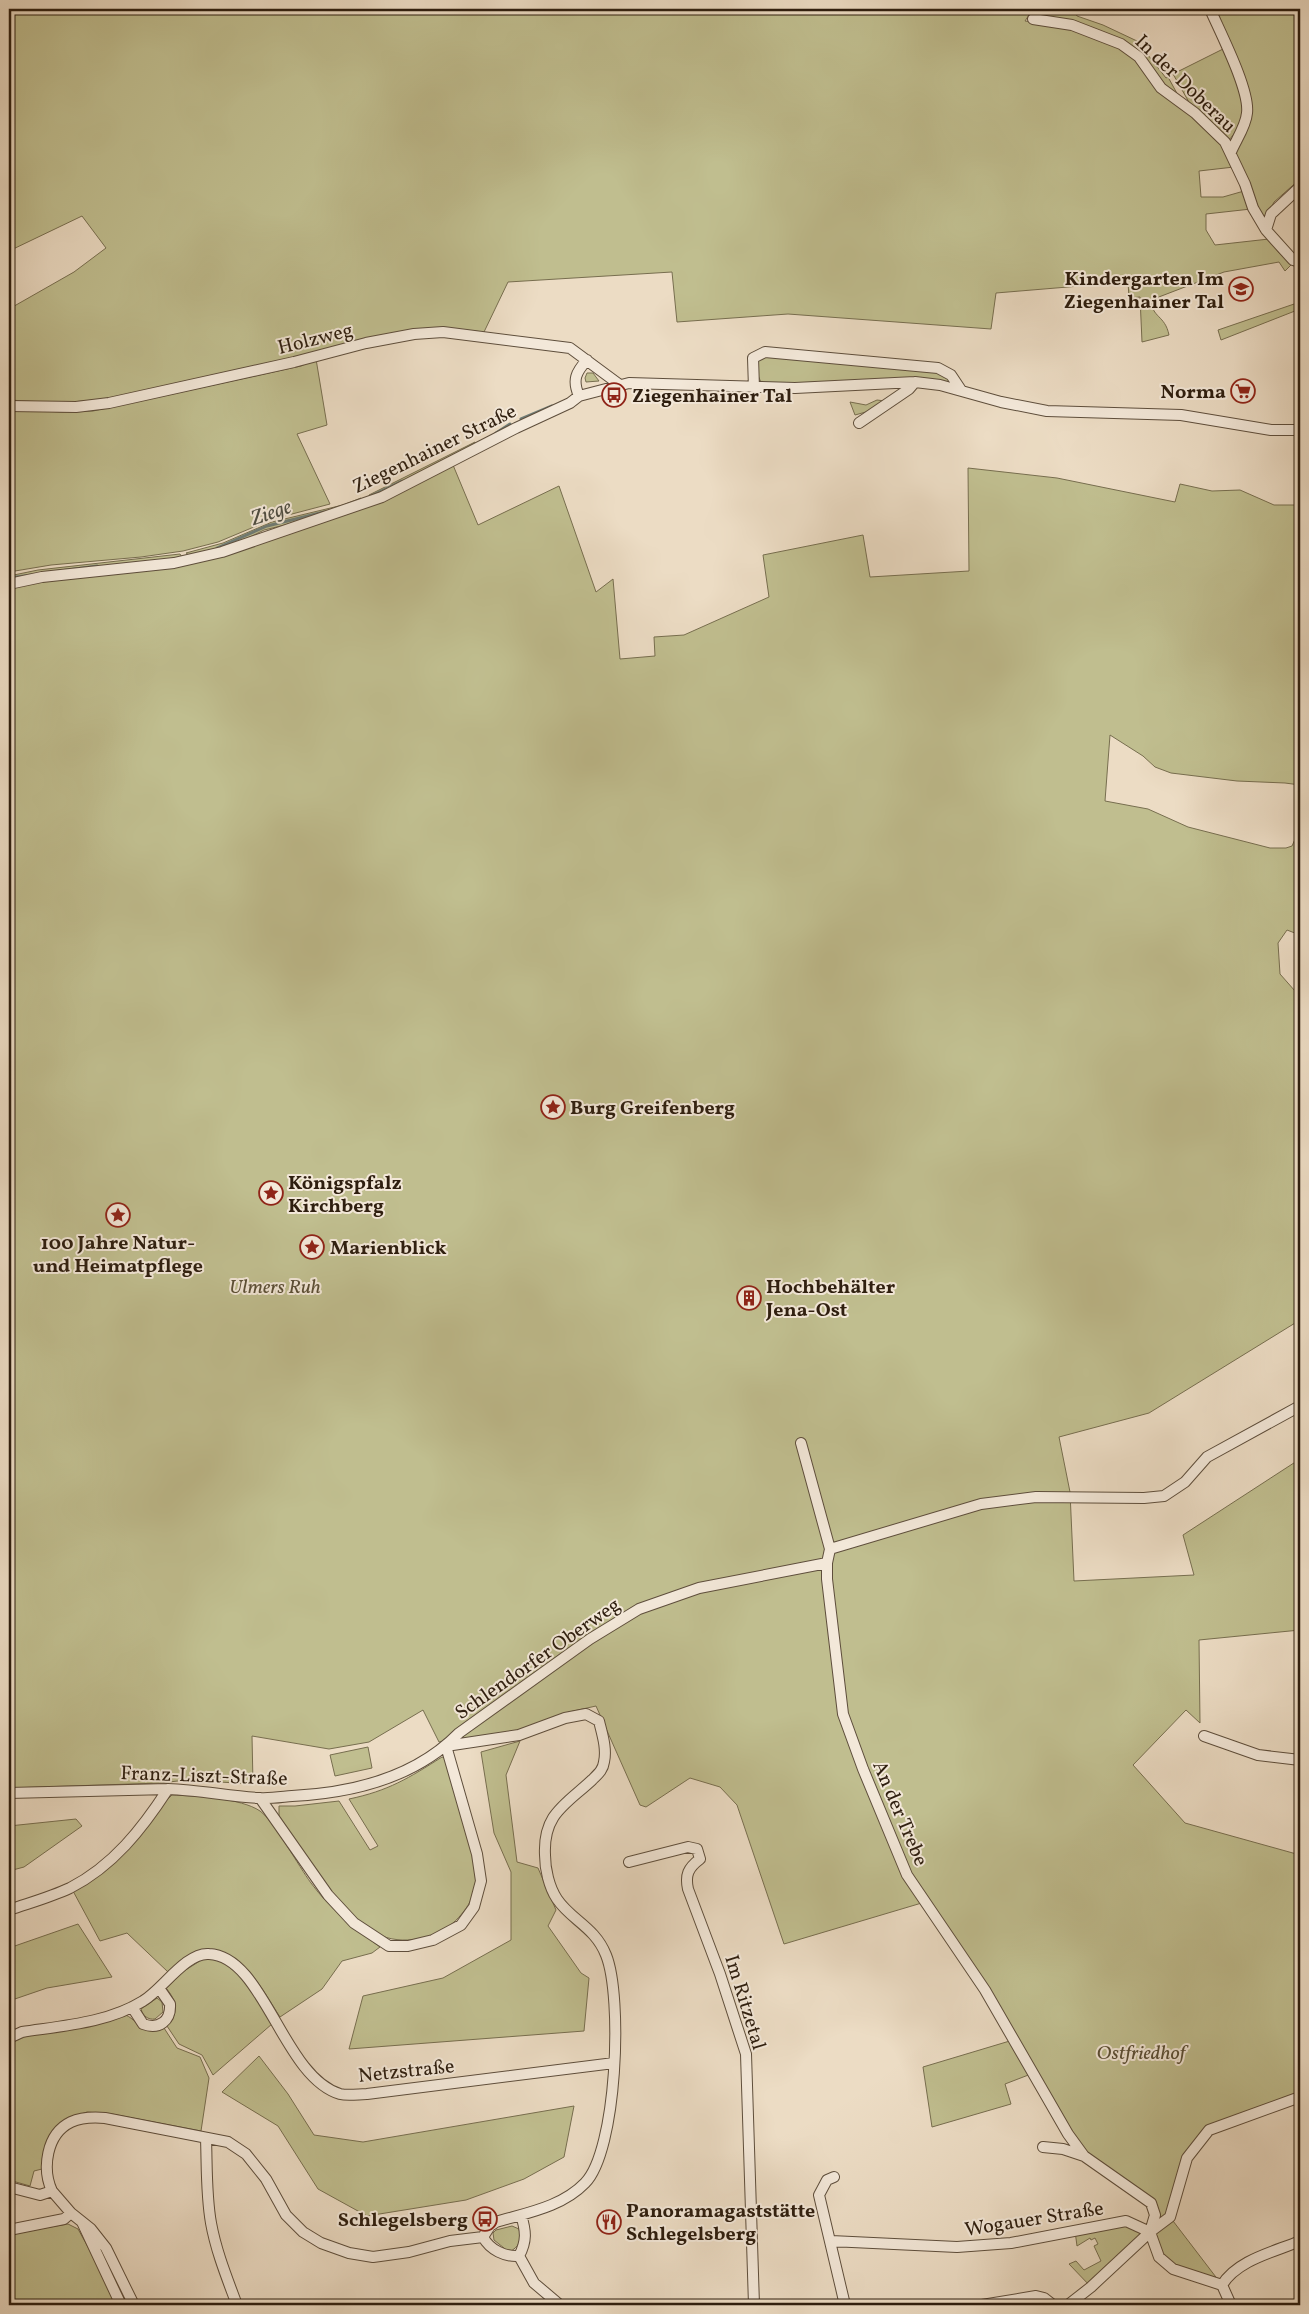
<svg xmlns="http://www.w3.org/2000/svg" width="1309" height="2314" font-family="Vollkorn,serif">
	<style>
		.green { fill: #c0be8f; stroke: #776e4f }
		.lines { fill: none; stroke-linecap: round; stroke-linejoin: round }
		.stream { stroke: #6f7c76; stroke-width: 3 }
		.minor-casing { stroke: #5e4e3c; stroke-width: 12 }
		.minor { stroke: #f3e8d9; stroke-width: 10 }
		.labels { text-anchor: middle; stroke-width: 4; stroke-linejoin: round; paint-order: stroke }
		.street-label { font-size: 20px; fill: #2e1e0f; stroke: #f3e8d9 }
		.poi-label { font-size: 20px; font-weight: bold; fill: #2e1e0f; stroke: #f3e8d9; text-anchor: start }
		.park-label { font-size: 20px; font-style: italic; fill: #5a4e35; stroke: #f3e8d9 }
		.water-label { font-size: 21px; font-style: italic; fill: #4e4d42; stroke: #f3e8d9 }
	</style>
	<rect width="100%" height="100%" fill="#ecdcc4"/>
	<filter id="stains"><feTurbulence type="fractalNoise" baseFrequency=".004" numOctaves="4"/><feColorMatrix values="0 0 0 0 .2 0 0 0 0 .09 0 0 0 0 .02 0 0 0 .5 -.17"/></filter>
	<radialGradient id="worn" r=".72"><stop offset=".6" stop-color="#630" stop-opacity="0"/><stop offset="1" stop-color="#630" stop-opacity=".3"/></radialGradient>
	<path class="green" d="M9 9H1073L1077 16 1103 25 1137 41 1166 78 1168 77 1179 97 1170 92 1143 56 1059 20 1029 15 1025 21 1069 27 1126 49 1172 99 1222 144 1234 167 1199 171 1201 197H1223L1244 191 1251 209 1206 214V230L1215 245 1269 239 1279 253 1294 262 1285 271 1279 262 1224 272 1151 300C1152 318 1165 315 1169 335L1142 342 1140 297 1129 298 1128 282 996 293 991 329 788 314 677 322 672 272 508 282 484 332 454 329 341 347 106 399 60 403 9 400V309L74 272 106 248 82 216 9 251Z
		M1213 9H1300V179L1274 202 1266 218H1263L1235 153 1248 122 1231 45Z
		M1225 48C1230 62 1245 97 1245 111 1245 122 1235 133 1228 141L1190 104 1173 74Z
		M1300 302V309L1221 340 1218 330Z
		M761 356 937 370 953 382C889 376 825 384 762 383 756 376 756 363 761 356Z
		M316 359 327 425 297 434 330 504 273 519 218 542 183 551 141 557 51 565 9 572V409L61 412 93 411 301 366Z
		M587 373H593L599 381 586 382 585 378Z
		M877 400 885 401 873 410 855 415 850 402 866 405Z
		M475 442 477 446 370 499 369 495Z
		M453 465 478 525 559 486 596 592 613 579 620 659 655 656 654 637 684 635 769 597 763 555 863 535 870 577 969 571 968 468 1057 478 1175 502 1180 484 1212 491 1240 490 1274 505H1300V785L1285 783 1237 781 1171 773 1155 767 1143 756 1110 735 1105 801 1148 809 1188 827 1270 848H1286L1292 846 1300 828V935L1287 930 1278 943 1280 974 1295 991H1300V1320L1149 1413 1059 1437 1070 1492 1074 1581 1194 1575 1183 1535 1300 1459V1630L1199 1640 1200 1723 1186 1710 1133 1765 1185 1823 1300 1855V2097L1209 2130 1187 2158 1170 2217 1222 2285 1173 2269 1159 2257 1149 2233 1091 2287 1069 2264 1076 2261 1084 2270 1101 2261 1094 2246 1098 2244 1095 2238 1091 2240 1090 2238 1077 2246 1075 2231 1126 2221 1149 2232 1151 2203 1084 2156 1031 2074 1005 2084 1011 2104 932 2127 923 2067 1013 2040 925 1902 784 1944 737 1805 720 1787 690 1778 646 1807 640 1805 596 1706 569 1712 516 1733 439 1742 423 1710 369 1742 329 1749 252 1736 253 1784 186 1780 161 1783 9 1788V587L223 555Z
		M361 498 362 500 285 525 264 530 248 538 192 557 186 553 223 543 272 522 343 505Z
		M180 554 182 557 9 580V576L38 570Z
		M520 1741 506 1775 517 1862 538 1868 556 1910 548 1926 581 1973 589 1978 584 2031 349 2049 363 1996 443 1978 511 1940V1872L494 1833 481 1752Z
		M368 1747 372 1768 335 1776 330 1755Z
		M442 1757 447 1759C456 1791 478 1849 476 1881 475 1901 460 1919 444 1930 438 1934 430 1936 423 1938 409 1941 395 1941 382 1936 343 1921 302 1851 279 1816V1806H295L339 1801 370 1850 378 1846 349 1799C388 1791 409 1778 442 1757Z
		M172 1795C196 1796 241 1798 260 1811 274 1821 299 1867 311 1883 330 1909 354 1928 380 1947L372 1953 342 1961 322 1989 280 2017C261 1988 245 1952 206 1949L168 1972 127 1933 100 1941 73 1891Z
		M76 1819 82 1826 24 1867 9 1871V1826Z
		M78 1924 112 1977 47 1988 9 2001V1948Z
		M203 1959C238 1954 257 2000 272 2024L213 2075 202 2055 179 2044 167 2026C179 2014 177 2001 166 1988L184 1971Z
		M157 1998 162 2002 163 2012 155 2019C148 2020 143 2016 141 2009Z
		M126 2015C141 2023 142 2037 164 2028L177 2048 200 2057 209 2078 201 2131 112 2114 87 2112 70 2118 43 2154 42 2169 34 2171 30 2186 9 2180V2042L21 2037 110 2021Z
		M259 2056 288 2094 314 2135 363 2142 574 2106 564 2157 524 2179 466 2200 367 2216 318 2189 278 2126 222 2092Z
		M68 2224 78 2229 98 2265 116 2305H9V2234Z
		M512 2226 519 2229C522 2241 519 2247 509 2252L494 2240 493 2233 496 2230Z"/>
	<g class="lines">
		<path class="stream" d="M521 419 552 406
			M496 433 510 424
			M371 496 402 481
			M217 548 267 526 324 512
			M9 578 97 566"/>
		<g class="minor-casing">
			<path id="minor" d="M1210 9C1220 32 1250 90 1247 113 1246 126 1236 140 1231 152
				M1033 19 1072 25 1121 44 1139 57 1161 88 1195 113 1225 142 1245 184 1253 208 1266 230
				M1300 187 1271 214 1266 230 1293 260 1300 262
				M754 388 753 358 765 352 938 368 951 375 961 390
				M579 396C572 380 576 372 587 360
				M9 406 76 407 109 403 294 362 366 343 414 334 443 332 570 348 620 385
				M859 423 909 389 915 382
				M9 584 42 577 174 563 222 552 382 497 516 428 570 403 579 396 629 383 795 388 915 382 940 385 1001 402 1047 411 1181 415 1271 430H1300
				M801 1443 830 1549 827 1563V1579L843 1714 863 1769 907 1875 985 1990 1068 2134 1084 2156 1151 2203 1155 2215 1150 2232 1159 2257 1173 2269 1222 2285 1231 2305
				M830 1549 981 1504 1036 1497 1144 1498 1164 1496 1185 1482 1207 1457 1300 1406
				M1204 1736 1258 1755 1300 1760
				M446 1746 519 1735 565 1718 586 1714 599 1721C602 1734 607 1748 604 1762 603 1770 598 1774 592 1780 565 1805 543 1814 545 1855 545 1869 549 1887 557 1899 571 1920 595 1927 606 1955 623 1997 617 2151 585 2183 562 2207 526 2213 496 2222L490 2226 483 2237
				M9 1793 168 1789C198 1790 228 1796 258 1798 269 1799 281 1797 292 1796 353 1793 415 1778 459 1733L590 1639 639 1609 699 1588 827 1563
				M260 1798 328 1895 354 1923 389 1946H408L433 1940 461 1925 474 1907 481 1881 477 1854 446 1746
				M629 1862 688 1847 697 1849 700 1859C688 1868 685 1875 688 1889L720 1974 746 2054 754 2305
				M9 1910C29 1903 51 1897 70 1888 113 1866 142 1829 168 1789
				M132 2007 143 2024C159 2030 171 2021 170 2004L159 1988
				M9 2038 22 2032C61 2026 108 2023 143 2001 162 1990 186 1952 209 1954 264 1956 283 2077 340 2094 348 2096 359 2094 367 2094L614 2063
				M206 2138C207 2166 206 2195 211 2223 216 2251 227 2278 237 2305
				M1043 2147 1063 2149 1084 2156
				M834 2177 827 2180 819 2195 845 2305
				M9 2187 40 2195 52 2191 71 2213 91 2229 106 2248 134 2305
				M52 2191C42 2169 46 2134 71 2122 82 2117 93 2117 105 2118L228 2142 246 2154 266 2179 286 2215 303 2232 321 2243 349 2253 373 2257 409 2252 450 2241 483 2237
				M82 2222 121 2305
				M9 2230 64 2219 71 2213
				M483 2237C490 2250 505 2257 519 2256
				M831 2241 957 2247 1011 2243 1126 2221 1150 2232
				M519 2256 534 2283 560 2305
				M519 2256C527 2241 526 2231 521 2215
				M1222 2285C1237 2260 1274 2252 1300 2241
				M982 2305 1036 2296 1044 2298 1053 2305
				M1068 2305 1091 2287 1150 2232 1170 2217 1187 2158 1209 2130 1300 2097"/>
		</g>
		<use href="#minor" class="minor"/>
	</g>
	<defs>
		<g id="school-ring" transform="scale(1.25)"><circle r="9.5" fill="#f3e8d9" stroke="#8f2418" stroke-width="1.5"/><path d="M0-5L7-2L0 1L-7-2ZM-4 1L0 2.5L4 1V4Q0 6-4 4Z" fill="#8f2418"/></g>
		<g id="supermarket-ring" transform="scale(1.25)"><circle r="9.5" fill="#f3e8d9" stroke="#8f2418" stroke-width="1.5"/><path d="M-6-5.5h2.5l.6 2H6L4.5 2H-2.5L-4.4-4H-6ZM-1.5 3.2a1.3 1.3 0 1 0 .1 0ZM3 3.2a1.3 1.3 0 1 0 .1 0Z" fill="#8f2418"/></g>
		<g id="bus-ring" transform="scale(1.25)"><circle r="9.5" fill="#f3e8d9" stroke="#8f2418" stroke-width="1.5"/><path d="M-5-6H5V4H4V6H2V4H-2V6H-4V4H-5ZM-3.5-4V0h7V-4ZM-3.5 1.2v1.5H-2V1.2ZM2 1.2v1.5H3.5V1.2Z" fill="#8f2418"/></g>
		<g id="sight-ring" transform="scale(1.25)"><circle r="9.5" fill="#f3e8d9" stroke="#8f2418" stroke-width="1.5"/><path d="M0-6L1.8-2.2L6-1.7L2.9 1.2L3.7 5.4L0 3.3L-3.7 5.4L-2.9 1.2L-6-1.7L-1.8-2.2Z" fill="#8f2418"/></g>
		<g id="building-ring" transform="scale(1.25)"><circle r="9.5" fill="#f3e8d9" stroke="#8f2418" stroke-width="1.5"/><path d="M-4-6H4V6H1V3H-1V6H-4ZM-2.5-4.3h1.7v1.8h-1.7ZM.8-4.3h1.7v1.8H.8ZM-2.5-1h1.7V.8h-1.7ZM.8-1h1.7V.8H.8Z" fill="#8f2418"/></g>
		<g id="restaurant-ring" transform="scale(1.25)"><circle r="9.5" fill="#f3e8d9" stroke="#8f2418" stroke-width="1.5"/><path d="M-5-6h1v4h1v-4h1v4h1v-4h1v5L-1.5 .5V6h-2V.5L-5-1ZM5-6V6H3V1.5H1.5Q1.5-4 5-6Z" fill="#8f2418"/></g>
	</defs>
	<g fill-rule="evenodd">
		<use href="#school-ring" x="1241" y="289"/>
		<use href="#supermarket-ring" x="1243" y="391"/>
		<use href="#bus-ring" x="614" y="395"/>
		<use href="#sight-ring" x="553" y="1107"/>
		<use href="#sight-ring" x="271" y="1193"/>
		<use href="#sight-ring" x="118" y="1215"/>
		<use href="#sight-ring" x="312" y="1247"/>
		<use href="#building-ring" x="749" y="1298"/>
		<use href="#bus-ring" x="485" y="2219"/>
		<use href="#restaurant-ring" x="609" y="2222"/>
	</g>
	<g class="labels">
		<g class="street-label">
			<text transform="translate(1186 83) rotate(44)" y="7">In der Doberau</text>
			<text transform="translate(315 338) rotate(-14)" y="7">Holzweg</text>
			<text transform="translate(434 448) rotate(-26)" y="7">Ziegenhainer Straße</text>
			<text transform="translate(537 1658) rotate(-35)" y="7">Schlendorfer Oberweg</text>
			<text transform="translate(204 1775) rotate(2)" y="7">Franz-Liszt-Straße</text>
			<text transform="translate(901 1813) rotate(67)" y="7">An der Trebe</text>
			<text transform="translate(746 2002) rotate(73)" y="7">Im Ritzetal</text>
			<text transform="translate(406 2070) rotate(-6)" y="7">Netzstraße</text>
			<text transform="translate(1034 2218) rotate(-9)" y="7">Wogauer Straße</text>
		</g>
		<g class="poi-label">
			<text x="1224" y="285" text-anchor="end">Kindergarten Im<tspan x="1224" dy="23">Ziegenhainer Tal</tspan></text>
			<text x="1226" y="398" text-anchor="end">Norma</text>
			<text x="632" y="402">Ziegenhainer Tal</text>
			<text x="570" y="1114">Burg Greifenberg</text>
			<text x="288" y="1189">Königspfalz<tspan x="288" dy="23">Kirchberg</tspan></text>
			<text x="118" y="1249" text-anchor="middle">100 Jahre Natur-<tspan x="118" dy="23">und Heimatpflege</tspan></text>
			<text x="330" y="1254">Marienblick</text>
			<text x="766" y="1293">Hochbehälter<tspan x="766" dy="23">Jena-Ost</tspan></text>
			<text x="626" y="2217">Panoramagaststätte<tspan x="626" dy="23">Schlegelsberg</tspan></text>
			<text x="468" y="2226" text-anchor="end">Schlegelsberg</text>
		</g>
		<g class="park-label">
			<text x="275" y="1293">Ulmers Ruh</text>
			<text x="1141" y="2059">Ostfriedhof</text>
		</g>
		<g class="water-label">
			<text transform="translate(271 512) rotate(-19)" y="7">Ziege</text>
		</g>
	</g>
	<rect width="1309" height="2314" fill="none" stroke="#ecdcc4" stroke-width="30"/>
	<rect x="10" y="10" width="1289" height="2294" fill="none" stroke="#2e1e0f" stroke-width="2.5"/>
	<rect x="15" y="15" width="1279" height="2284" fill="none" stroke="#2e1e0f"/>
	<rect width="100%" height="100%" filter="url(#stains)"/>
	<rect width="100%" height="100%" fill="url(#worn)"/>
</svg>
